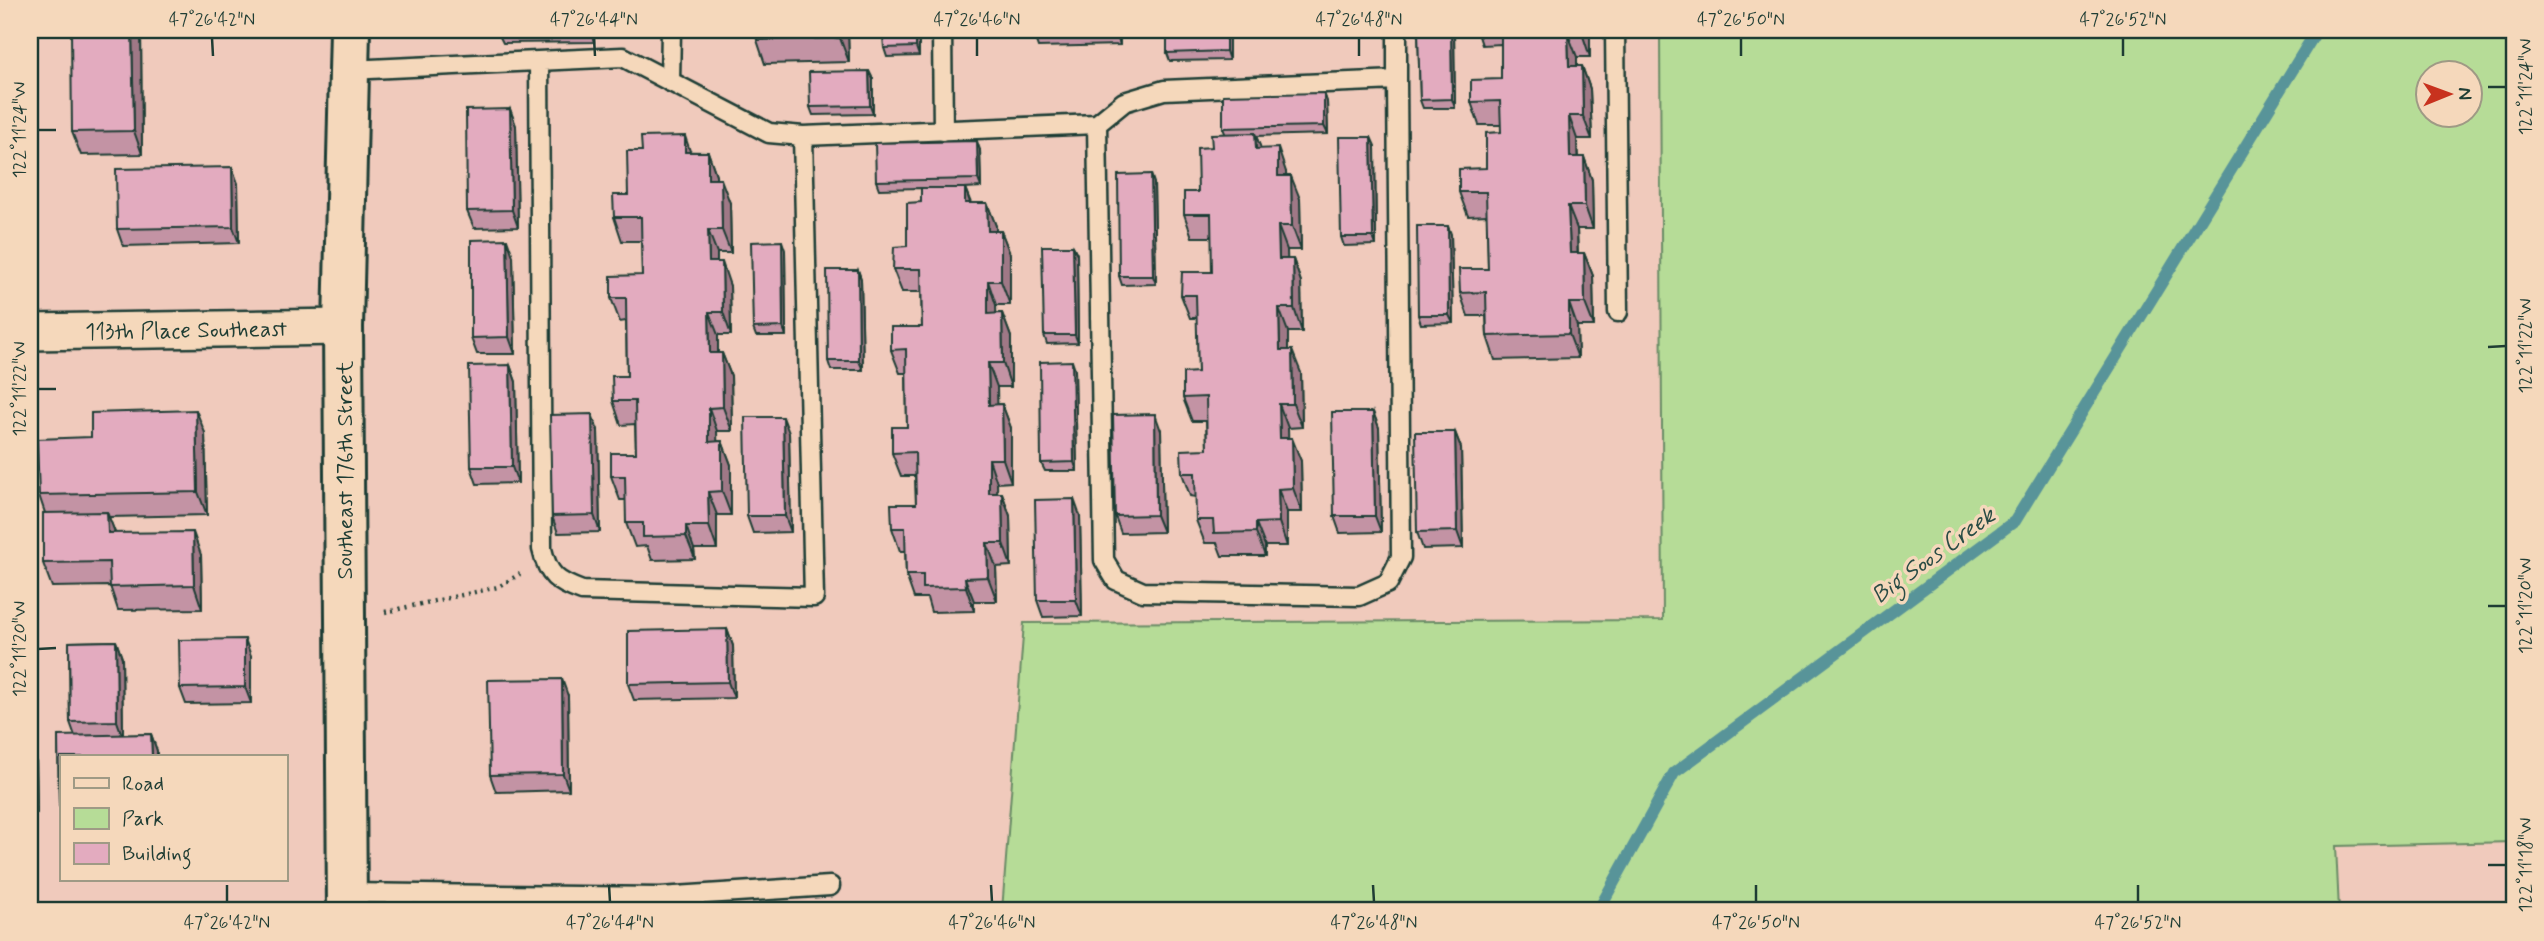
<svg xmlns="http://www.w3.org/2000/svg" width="2544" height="941" font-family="Mynerve,sans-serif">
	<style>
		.green { fill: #b6dc97; stroke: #6a8c66; stroke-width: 2; fill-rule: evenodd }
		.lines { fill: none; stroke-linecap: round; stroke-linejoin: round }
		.stream { stroke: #599499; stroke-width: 12 }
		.lane-casing { stroke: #1f3d34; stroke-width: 23 }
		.street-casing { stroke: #1f3d34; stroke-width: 40 }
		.secondary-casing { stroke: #1f3d34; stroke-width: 44 }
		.path { stroke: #1f3d34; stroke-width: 4.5; stroke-dasharray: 2 5; stroke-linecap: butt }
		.lane { stroke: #f5d8bb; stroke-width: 18 }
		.street { stroke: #f5d8bb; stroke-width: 35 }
		.secondary { stroke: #f5d8bb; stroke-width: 38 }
		.wall { fill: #c393a4; stroke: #1f3d34; stroke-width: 2 }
		.shaded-wall { fill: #9f7886; stroke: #1f3d34; stroke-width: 2 }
		.building { fill: #e3abbf; stroke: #1f3d34; stroke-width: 2 }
		.ticks { fill: none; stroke: #1f3d34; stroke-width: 2.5 }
		.labels { text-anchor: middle; stroke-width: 7; stroke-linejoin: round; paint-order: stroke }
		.street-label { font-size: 23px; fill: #1f3d34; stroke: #f5d8bb }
		.water-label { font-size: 24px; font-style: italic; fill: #294c45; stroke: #f5d8bb }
		.neatline { fill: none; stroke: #1f3d34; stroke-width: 2.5 }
		.ticks-label { font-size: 18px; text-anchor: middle; fill: #1f3d34 }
	</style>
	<rect width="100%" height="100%" fill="#f0cabc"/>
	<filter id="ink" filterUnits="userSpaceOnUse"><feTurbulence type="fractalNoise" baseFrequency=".0143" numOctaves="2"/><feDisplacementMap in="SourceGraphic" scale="14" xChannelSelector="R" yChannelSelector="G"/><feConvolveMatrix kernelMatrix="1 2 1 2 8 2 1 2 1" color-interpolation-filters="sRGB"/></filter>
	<g filter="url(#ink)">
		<path class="green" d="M1660 30H2514V842L2336 846 2339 911H1002L1024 623 1663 620ZM2428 74H2470V116H2428Z"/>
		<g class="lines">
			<path class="stream" d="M1598 911 1674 773 2015 521 2317 30"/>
			<g class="lane-casing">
				<path id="lane" d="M942 30 943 131
					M1615 30 1618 312
					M539 61 542 549C548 576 557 582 582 591L814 597 803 136
					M349 70 623 57 769 133 803 136 1097 124 1124 102 1164 90 1397 80V30
					M670 82 671 30
					M1097 124 1104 560 1116 580 1143 592 1359 596 1388 583 1401 557 1397 80
					M347 893 660 897 830 886"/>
			</g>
			<g class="street-casing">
				<g id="street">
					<path id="s1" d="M30 332 343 327"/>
				</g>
			</g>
			<g class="secondary-casing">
				<path id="secondary" d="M347 911 343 327 350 30"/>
			</g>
			<path class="path" d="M385 612 498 587 520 574"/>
			<use href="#lane" class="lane"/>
			<use href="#street" class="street"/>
			<use href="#secondary" class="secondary"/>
		</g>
		<path class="wall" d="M141 30 142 154 81 155 72 132Z
			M594 30V42L503 43 499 35Z
			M756 30H848L849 62 765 64 757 40Z
			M883 30H919V56L887 57 884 48Z
			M1032 30H1120V45L1038 47Z
			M1229 30V60L1170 61 1167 53Z
			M1418 30H1454L1455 108H1423L1420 100Z
			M1477 30H1590V57H1577V66H1582L1590 89 1592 139H1577L1578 157H1584L1592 180 1593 229H1577L1578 253H1584L1593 276 1594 326H1577L1578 358 1495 360 1487 336 1486 316H1468L1460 293 1488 269 1487 215 1468 216 1459 192 1486 168 1501 132V125H1479L1471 102 1501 79V44L1482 45Z
			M873 79V114L813 115 810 107Z
			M1324 93 1327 102 1328 134 1256 136 1261 149 1286 172V176L1300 199 1301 250H1287V259H1293L1301 282 1302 332H1288V350L1301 373 1302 427 1288 428V438L1301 461 1302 512H1287V546H1265V556H1222L1217 543H1205L1196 520V497L1190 496 1182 473 1207 449 1206 421H1192L1183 398 1198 372 1197 318H1190L1181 295 1212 272V237H1192L1184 214 1198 192 1212 147 1225 133 1223 128Z
			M510 109 516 126 518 227 474 228 467 211Z
			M1375 146 1376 245 1344 246 1341 237Z
			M980 150 981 187 965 188 971 203H987L996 226V231H1001L1010 254V305H996V313H1002L1011 337V387H997V404H1002L1011 428V482L997 483V493H1002L1010 516 1011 566 996 567 997 601H974V611L931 612 927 598H914L906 575 905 551H900L892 528 916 504 915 476H901L892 453 907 427 906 373H900L891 350 922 327 921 292H902L893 269 907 246 921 202V188L879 189 876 181Z
			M642 151 708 152 716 175V179L730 203 731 253H717V262L730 286 731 335H718V353H722L731 376 732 431H717V441H722L731 465V515H717V549H694L695 559 652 560 647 546 635 547 626 523V500H620L611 476 636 453 635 424 621 425 613 401 627 376 626 321 620 322 611 298 642 275 641 241H622L614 217 628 195Z
			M232 167 238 184 239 243 123 246 117 229Z
			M1154 183 1156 284 1122 285 1119 276Z
			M1451 234 1453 323 1421 324 1418 315Z
			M1073 246 1077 254 1078 343 1047 344 1044 335Z
			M785 250 786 336H756L753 328Z
			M513 256 515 354H477L471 338Z
			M858 270 861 279 863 370H831L828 361Z
			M510 365 516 382 518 483 477 484 471 467Z
			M1075 370 1077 471H1045L1041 463Z
			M1373 412 1379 428 1381 532 1340 533 1334 516Z
			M598 431 600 532 558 533 552 516Z
			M1161 431 1163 532 1121 533 1115 516Z
			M1455 432 1461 448 1463 548 1423 549 1417 532Z
			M205 433 207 515 109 517 115 533 201 555 202 609 118 610 110 586 52 587 43 563 45 513 39 495Z
			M789 433 791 532 753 533 747 516Z
			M1080 516 1082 616 1043 617 1037 600Z
			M727 629 733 646 734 698 634 700 628 684Z
			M116 641 122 658 123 735 151 734 157 751V757H61V811L59 805 58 736H75L70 722 69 642Z
			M251 656V703L186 704 180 688Z
			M568 696 569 790 496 792 490 775Z
			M30 740 36 757 37 813H30Z"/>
		<path class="shaded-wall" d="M132 30H141L142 154 134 131Z
			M591 30H594V42L591 33Z
			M840 30H848L849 62 840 38Z
			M916 30H919V56L916 47Z
			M1115 30H1120V45Z
			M1226 30H1229V60L1226 51Z
			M1451 30H1454L1455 108 1452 99Z
			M1582 30H1590V57L1582 33Z
			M1568 34 1577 57V89L1569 66Z
			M1582 66 1590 89 1592 139 1583 116Z
			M869 71 873 79V114L870 106Z
			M1324 93 1327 102 1328 134 1324 126Z
			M510 109 516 126 518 227 512 210Z
			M1569 116 1577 139 1578 180 1570 157Z
			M1255 133 1264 156 1256 149Z
			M685 136 693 160 685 152Z
			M1371 137 1375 146 1376 245 1373 237Z
			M977 141 980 150 981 187 978 179Z
			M1278 148 1286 172 1287 199 1278 176Z
			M708 152 716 175 717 203 708 179Z
			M1584 157 1592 180 1593 229 1585 206Z
			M232 167 238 184 239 243 233 227Z
			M1151 174 1154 183 1156 284 1153 276Z
			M1291 176 1300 199 1301 250 1292 226Z
			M721 179 730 203 731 253 722 230Z
			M965 188 973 211 965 203Z
			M987 203 996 226V254L988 231Z
			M1568 206 1577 229 1578 276 1570 253Z
			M1278 226 1287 250 1288 282 1279 259Z
			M1448 226 1451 234 1453 323 1449 315Z
			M708 230 717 253V286L709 262Z
			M1001 231 1010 254V305L1001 281Z
			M507 239 513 256 515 354 509 337Z
			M782 241 785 250 786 336 783 327Z
			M1073 246 1077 254 1078 343 1075 335Z
			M1584 253 1593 276 1594 326 1585 303Z
			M1293 259 1301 282 1302 332 1294 308Z
			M722 262 730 286 731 335 723 312Z
			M858 270 861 279 863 370 859 361Z
			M988 281 996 305 997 337 988 314Z
			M1569 303 1577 326 1578 358 1569 334Z
			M1279 308 1288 332V373L1280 350Z
			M709 312 718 335V376L710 353Z
			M1002 313 1011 337V387L1003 363Z
			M1292 350 1301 373 1302 427 1293 404Z
			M722 353 731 376 732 431 723 407Z
			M1072 361 1075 370 1077 471 1074 462Z
			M988 363 997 387 998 428 989 405Z
			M510 365 516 382 518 483 512 467Z
			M1002 404 1011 428V482L1003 459Z
			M1279 404 1288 428 1289 462 1280 438Z
			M709 408 717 431 718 465 709 442Z
			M196 410 205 433 207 515 198 492Z
			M1373 412 1379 428 1381 532 1375 516Z
			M592 414 598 431 600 532 594 515Z
			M1155 414 1161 431 1163 532 1156 515Z
			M783 417 789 433 791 532 785 516Z
			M1455 432 1461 448 1463 548 1457 531Z
			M1292 438 1301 461 1302 512 1293 488Z
			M722 441 731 465V515L722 491Z
			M989 459 997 483 998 517 989 493Z
			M1278 489 1287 512V546L1279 522Z
			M708 492 717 515V549L709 526Z
			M1002 493 1010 516 1011 566 1003 543Z
			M1074 499 1080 516 1082 616 1076 600Z
			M107 512 116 535 108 533Z
			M1256 523 1265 546V556L1256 532Z
			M686 526 694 549 695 559 686 536Z
			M193 532 201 555 202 609 194 585Z
			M987 543 996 567 997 601 988 577Z
			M965 578 974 601V611L966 587Z
			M727 629 733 646 734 698 728 682Z
			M245 639 251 656V703L245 687Z
			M116 641 122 658 123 738 117 721Z
			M562 679 568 696 569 790 563 774Z
			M151 734 157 751V757H152Z
			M30 740 36 757 37 813 31 797Z"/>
		<path class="building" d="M71 30H132L134 131 72 132Z
			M499 30H591V33L499 35Z
			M756 30H840V38L757 40Z
			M883 30H916V47L884 48Z
			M1167 30H1226V51L1167 53Z
			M1418 30H1451L1452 99 1420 100Z
			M1501 30H1582V33L1568 34 1569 66H1582L1583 116H1569L1570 157H1584L1585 206H1568L1570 253H1584L1585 303H1569V334L1487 336 1486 292 1460 293 1459 269H1488L1486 192H1459V169L1486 168V133L1501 132 1500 101 1471 102V80L1501 79Z
			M869 71 870 106 810 107 809 72Z
			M1324 93V126L1223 128V95Z
			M510 109 512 210 467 211 466 110Z
			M1255 133 1256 149 1278 148V176H1291L1292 226H1278L1279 259H1293L1294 308H1279L1280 350H1292L1293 404H1279L1280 438H1292L1293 488 1278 489 1279 522 1256 523V532L1214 533 1213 520H1196L1195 473H1182L1181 450 1207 449 1206 397 1183 398V373L1198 372 1196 295H1181L1182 272H1212L1211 214H1184V192H1198L1197 148 1212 147 1211 134Z
			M685 136V152H708V179H721L722 230H708L709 262H722L723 312H709L710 353H722L723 407 709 408V442L722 441V491L708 492 709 526H686V536L643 537V523H626L625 476H611V453H636L635 401H613L612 376H627L626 298H611V276L642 275 641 217H614L613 195H628L627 151H642L641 137Z
			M1339 137H1371L1373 237H1341Z
			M977 141 978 179 876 181 875 143Z
			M232 167 233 227 117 229 116 169Z
			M1151 174 1153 276H1119L1118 175Z
			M921 188H965V203H987L988 231H1001V281H988V314L1002 313 1003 363H988L989 405 1002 404 1003 459H989V493H1002L1003 543H987L988 577 965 578 966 587 923 588V575H906L905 528H892L891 504H916L915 452 892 453V427H907L906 349 891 350V327H922L921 269H893L894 247 907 246V203L921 202Z
			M1417 226H1448L1449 315H1418Z
			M507 239 509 337 471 338V240Z
			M782 241 783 327 753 328 751 242Z
			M1042 246H1073L1075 335H1044Z
			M827 270H858L859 361H828Z
			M1072 361 1074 462 1041 463 1040 362Z
			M510 365 512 467H471L469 366Z
			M196 410 198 492 39 495 37 439 91 437V413Z
			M1332 412H1373L1375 516H1334Z
			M592 414 594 515 552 516 550 415Z
			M1155 414 1156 515 1115 516 1113 415Z
			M745 417H783L785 516H747Z
			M1415 432H1455L1457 531 1417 532Z
			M1074 499 1076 600H1037L1035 500Z
			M107 512 108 533 193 532 194 585 110 587 109 562 43 563V513Z
			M727 629 728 682 628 684V631Z
			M245 639V687L180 688 179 640Z
			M116 641 117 721 70 722 69 642Z
			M562 679 563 774 490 775 488 680Z
			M151 734 152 757H61V805H59L58 736Z"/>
	</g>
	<path class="ticks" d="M212 38 213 56M594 38 595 56M977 38V56M1359 38V56M1741 38V56M2123 38V56M2488 87H2506M38 130H56M2488 347 2506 346M38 389H56M2488 606H2506M38 649 56 648M2488 865H2506M227 885V902M609 885 610 902M991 885 992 902M1373 885 1374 902M1756 885V902M2138 885V902"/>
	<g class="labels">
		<g class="street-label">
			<text dy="8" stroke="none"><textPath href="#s1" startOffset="156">113th Place Southeast</textPath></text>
			<text transform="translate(344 470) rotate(-90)" y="8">Southeast 176th Street</text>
		</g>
		<g class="water-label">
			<text transform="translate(1933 555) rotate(-36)" y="8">Big Soos Creek</text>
		</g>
	</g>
	<rect width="2544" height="941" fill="none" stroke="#f5d8bb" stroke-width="77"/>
	<rect x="60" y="755" width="228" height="126" fill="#f5d8bb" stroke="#9f9a85" stroke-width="2"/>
	<rect x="74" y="778" width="35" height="10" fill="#f5d8bb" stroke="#9f9a85" stroke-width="2"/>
	<text x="122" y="790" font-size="21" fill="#1f3d34">Road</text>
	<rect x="74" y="808" width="35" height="21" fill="#b6dc97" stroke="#9f9a85" stroke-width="2"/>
	<text x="122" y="825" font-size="21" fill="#1f3d34">Park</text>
	<rect x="74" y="843" width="35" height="21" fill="#e3abbf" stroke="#9f9a85" stroke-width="2"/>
	<text x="122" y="860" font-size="21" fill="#1f3d34">Building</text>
	<g transform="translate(2449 94) rotate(89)"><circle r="33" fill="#f5d8bb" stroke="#9f9a85" stroke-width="2"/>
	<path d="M0-5L12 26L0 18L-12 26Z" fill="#c8321e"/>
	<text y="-10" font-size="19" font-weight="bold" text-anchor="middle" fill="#1f3d34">N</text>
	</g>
	<rect x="38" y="38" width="2468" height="864" class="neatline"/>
	<g class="ticks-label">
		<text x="212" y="25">47°26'42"N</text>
		<text x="594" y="25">47°26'44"N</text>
		<text x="977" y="25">47°26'46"N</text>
		<text x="1359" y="25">47°26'48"N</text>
		<text x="1741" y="25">47°26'50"N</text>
		<text x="2123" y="25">47°26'52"N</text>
		<text transform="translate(2525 87) rotate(-90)" y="6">122°11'24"W</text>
		<text transform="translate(19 130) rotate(-90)" y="6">122°11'24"W</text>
		<text transform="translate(2525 346) rotate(-90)" y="6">122°11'22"W</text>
		<text transform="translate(19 389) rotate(-90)" y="6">122°11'22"W</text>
		<text transform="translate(2525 606) rotate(-90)" y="6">122°11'20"W</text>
		<text transform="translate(19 649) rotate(-90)" y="6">122°11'20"W</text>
		<text transform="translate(2525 865) rotate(-90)" y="6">122°11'18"W</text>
		<text x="227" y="928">47°26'42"N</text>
		<text x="610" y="928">47°26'44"N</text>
		<text x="992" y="928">47°26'46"N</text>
		<text x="1374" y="928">47°26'48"N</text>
		<text x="1756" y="928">47°26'50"N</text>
		<text x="2138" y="928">47°26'52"N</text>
	</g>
</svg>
